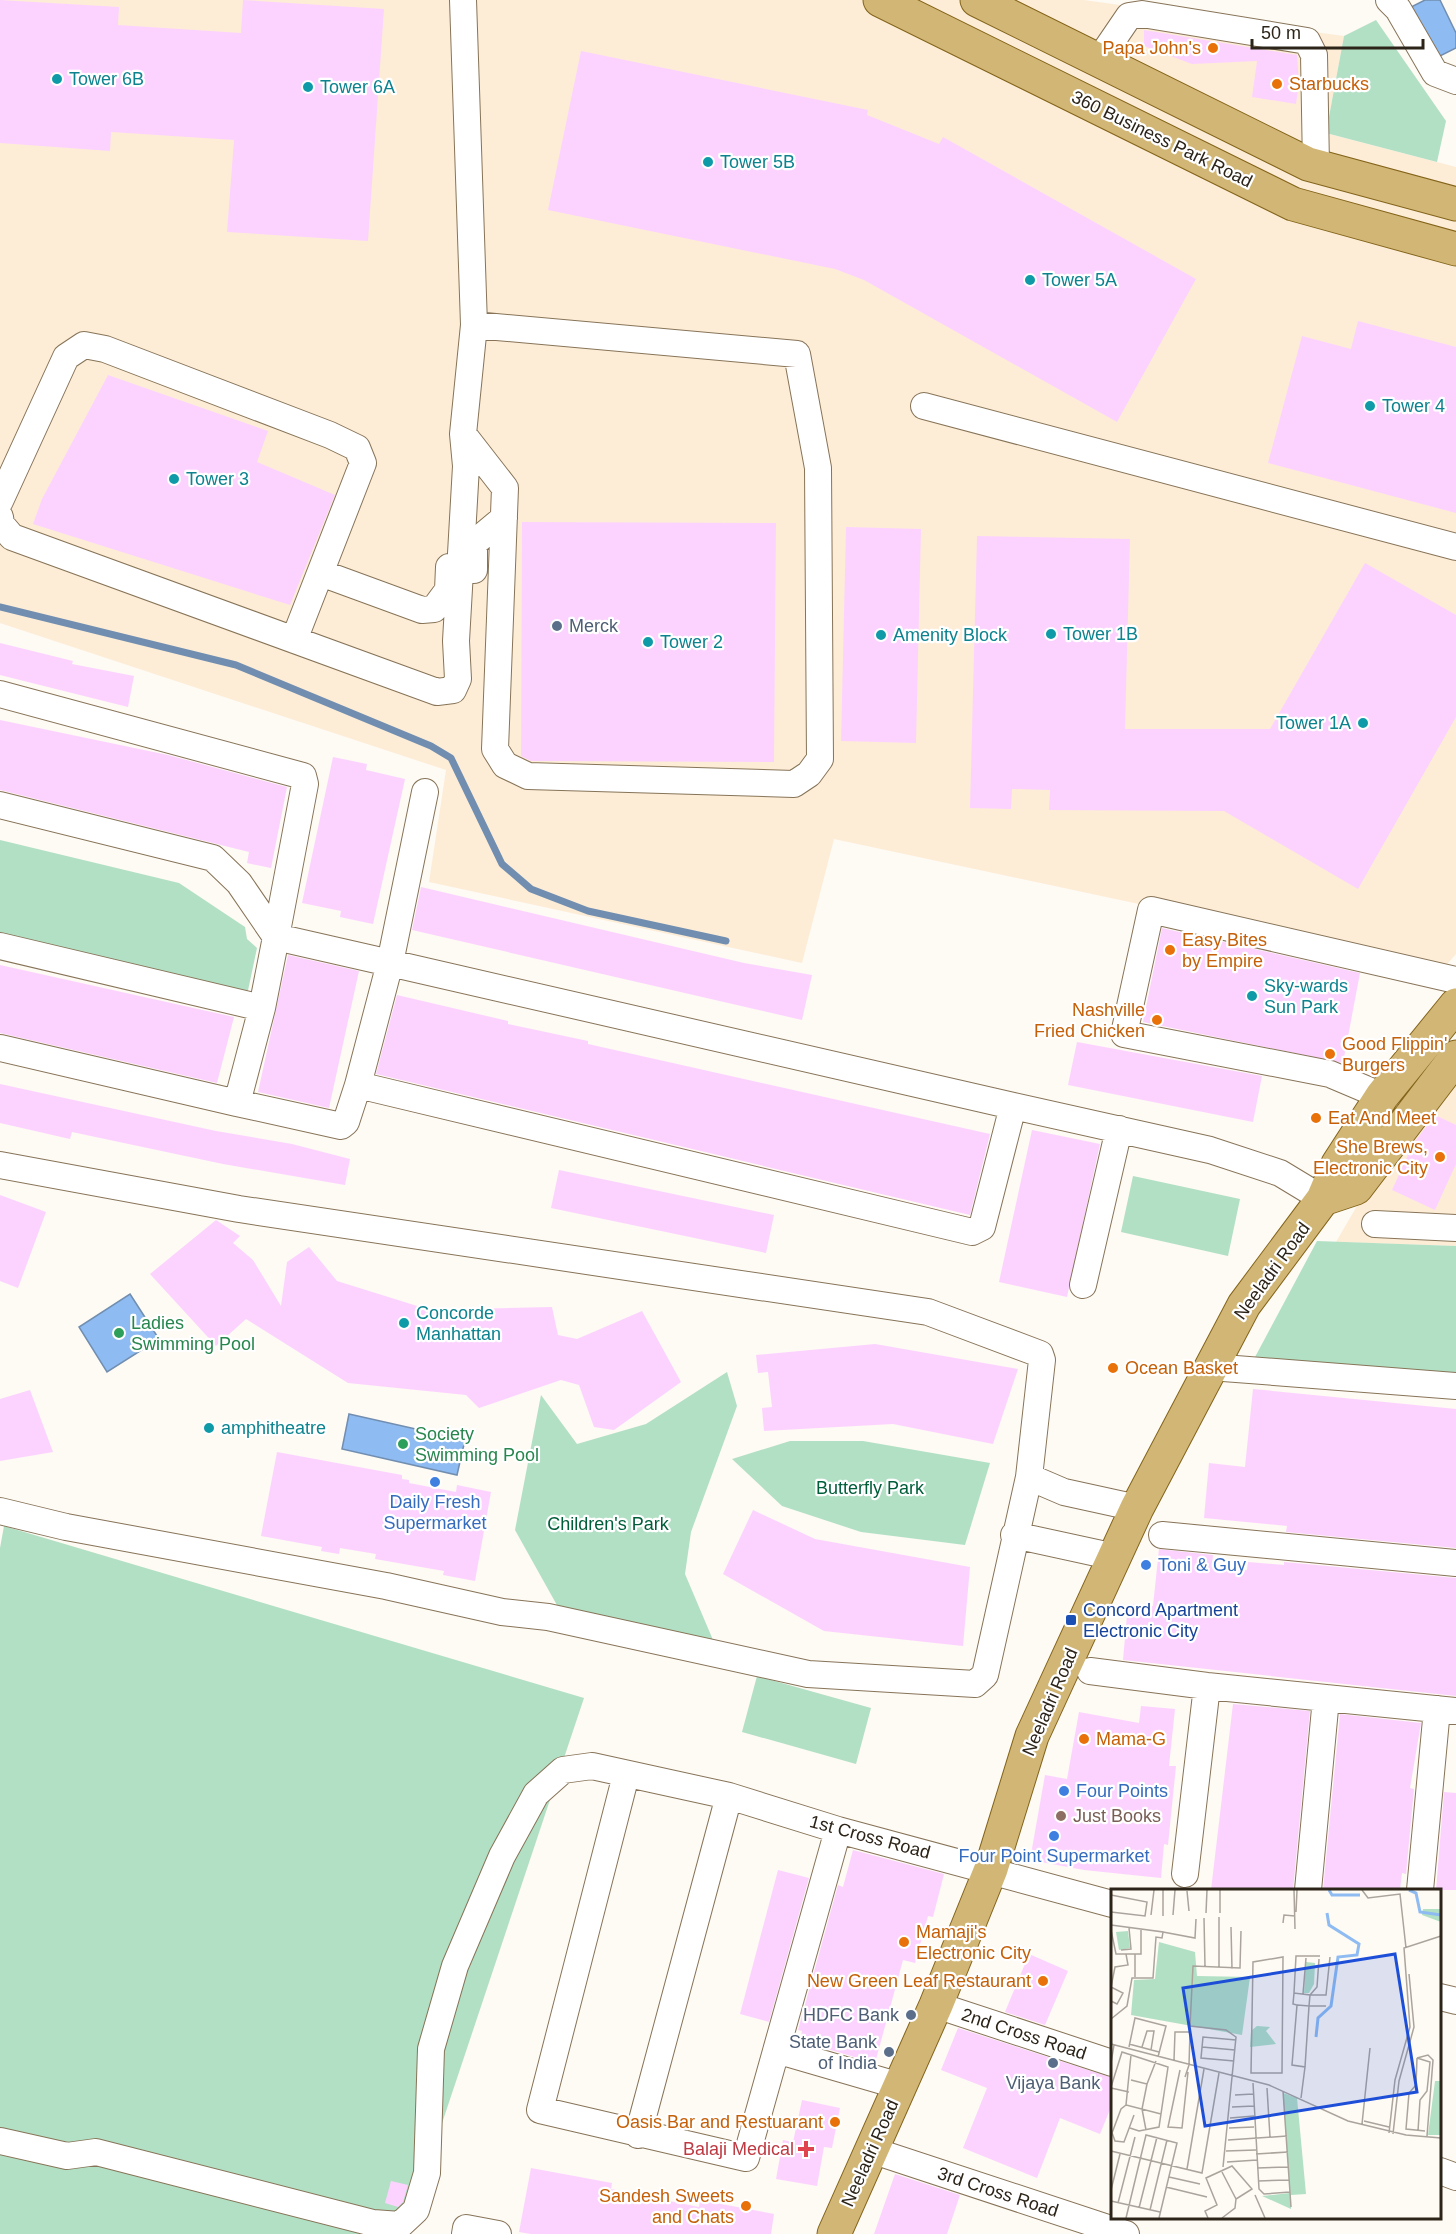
<svg xmlns="http://www.w3.org/2000/svg" width="1456" height="2234" font-family="Helvetica,sans-serif">
	<style>
		.built { fill: #fdedd7 }
		.green { fill: #b2e0c5 }
		.water { fill: #8ebbf1; stroke: #718eb0; stroke-width: 1.5 }
		.lines { fill: none; stroke-linecap: round; stroke-linejoin: round }
		.stream { stroke: #718eb0; stroke-width: 7 }
		.building { fill: #fcd3ff }
		.minor-casing { stroke: #877458; stroke-width: 28 }
		.major-casing { stroke: #84641a; stroke-width: 35 }
		.minor { stroke: #fff; stroke-width: 26 }
		.major { stroke: #d1b676; stroke-width: 33 }
		.food-dot { fill: #e8710a; stroke: #fff; stroke-width: 2 }
		.culture-dot { fill: #0f9aa8; stroke: #fff; stroke-width: 2 }
		.service-dot { fill: #5c6f8a; stroke: #fff; stroke-width: 2 }
		.leisure-dot { fill: #2e9e5b; stroke: #fff; stroke-width: 2 }
		.shop-dot { fill: #3f7fe0; stroke: #fff; stroke-width: 2 }
		.transit-dot { fill: #1a4fb4; stroke: #fff; stroke-width: 2 }
		.education-dot { fill: #8d6e63; stroke: #fff; stroke-width: 2 }
		.health-dot { fill: #e0444e; stroke: #fff; stroke-width: 2 }
		.labels { text-anchor: middle; stroke-width: 4.5; stroke-linejoin: round; paint-order: stroke }
		.food-label { font-size: 18px; fill: #c56008; stroke: #fff; text-anchor: start }
		.culture-label { font-size: 18px; fill: #0d838f; stroke: #fff; text-anchor: start }
		.street-label { font-size: 18px; fill: #2c2419; stroke: #fff }
		.service-label { font-size: 18px; fill: #4e5e75; stroke: #fff; text-anchor: end }
		.leisure-label { font-size: 18px; fill: #27864d; stroke: #fff; text-anchor: start }
		.park-label { font-size: 18px; fill: #005d39; stroke: #fff }
		.shop-label { font-size: 18px; fill: #366cbe; stroke: #fff }
		.transit-label { font-size: 18px; fill: #164399; stroke: #fff; text-anchor: start }
		.education-label { font-size: 18px; fill: #785e54; stroke: #fff; text-anchor: start }
		.health-label { font-size: 18px; fill: #be3a42; stroke: #fff; text-anchor: end }
		.inset-river { fill: none; stroke: #8ebbf1; stroke-width: 3 }
		.inset-road { fill: none; stroke: #aaa49c; stroke-width: 1.5 }
		.view { fill: #1d4ed8; fill-opacity: 0.15; stroke: #1d4ed8; stroke-width: 3 }
		.inset-edge { fill: none; stroke: #2c2419; stroke-width: 3 }
	</style>
	<rect width="100%" height="100%" fill="#fefaf4"/>
	<path class="built" d="M0 0H1084L1344 36 1326 133 1456 167V954L1443 969 834 839 802 963 429 882 446 770 0 623Z
		M1456 1066V1246L1336 1242 1368 1187Z"/>
	<path class="green" d="M1376 20 1446 121 1437 162 1326 133 1344 36Z
		M0 840 179 883 245 927 247 939 257 948 247 995 0 937Z
		M1133 1176 1240 1199 1228 1256 1121 1232Z
		M1317 1241 1456 1246V1387L1247 1372Z
		M727 1372 737 1406 691 1532 685 1574 713 1640 558 1607 515 1530 541 1395 577 1444 646 1424Z
		M790 1441H863L990 1463 965 1545 861 1532 782 1506 732 1459Z
		M4 1526 584 1698 405 2234H0V1548Z
		M757 1676 871 1708 856 1764 742 1732Z"/>
	<path class="water" d="M1425 0H1440L1456 33V48L1436 58 1411 7Z
		M130 1294 159 1339 107 1372 79 1327Z
		M349 1414 465 1440 457 1475 342 1449Z"/>
	<g class="lines">
		<path class="stream" d="M0 607 236 665 431 746 451 758 502 864 531 889 588 911 726 941"/>
	</g>
	<path class="building" d="M0 0 119 7 118 25 241 33 243 0 384 9 368 241 227 232 234 140 111 132 110 151 0 143Z
		M1144 30 1297 55 1299 83 1296 104 1252 97 1257 61 1192 64 1144 46Z
		M581 51 868 110 867 115 939 144 943 137 1196 279 1117 422 864 280 835 269 548 210Z
		M1358 321 1456 347V513L1268 463 1302 336 1351 349Z
		M108 375 268 431 257 462 335 495 290 605 33 524 42 499Z
		M522 522 776 523 774 762 531 761 521 756Z
		M846 527 921 529 916 743 841 741Z
		M977 536 1130 539 1125 729H1270L1365 563 1456 615V717L1358 889 1224 811 1049 810 1050 790 1012 789 1011 809 970 808Z
		M0 643 73 661 72 664 134 676 128 707 0 675Z
		M0 720 168 755 287 787 271 868 247 863 249 852 0 790Z
		M333 757 367 764 366 770 405 779 373 924 340 917 341 911 302 903Z
		M421 887 744 963 812 975 802 1020 412 930Z
		M1162 928 1360 973 1343 1063 1143 1022Z
		M288 955 359 971 329 1108 258 1092Z
		M0 965 234 1017 217 1083 0 1033Z
		M397 995 508 1021V1024L588 1041V1044L990 1134 970 1215 376 1074Z
		M1077 1042 1262 1076 1253 1122 1068 1085Z
		M0 1084 216 1131 292 1144 350 1159 345 1185 223 1164 72 1132 70 1139 0 1123Z
		M1435 1115 1456 1125V1164L1435 1210 1392 1190 1413 1144Z
		M1032 1130 1100 1144 1067 1297 999 1282Z
		M559 1170 774 1215 766 1253 551 1208Z
		M0 1195 46 1212 18 1288 0 1281Z
		M216 1220 240 1236 233 1243 253 1260 281 1306 287 1262 309 1247 337 1281 430 1310 552 1307 558 1335 577 1339 642 1311 681 1382 614 1430 594 1427 579 1385 561 1380 479 1408 466 1395 348 1383 246 1319 216 1346 150 1274Z
		M875 1344 1018 1369 993 1444 893 1424 764 1431 762 1408 772 1407 768 1372 758 1373 756 1355Z
		M1253 1389 1456 1409V1548L1286 1532 1287 1526 1204 1518 1209 1463 1245 1467Z
		M30 1390 53 1452 0 1461V1399Z
		M277 1452 402 1475V1479L409 1480V1483L456 1492 457 1485 491 1492 475 1581 443 1575 444 1571 375 1559 376 1554 340 1548 339 1554 321 1551 322 1547 261 1536Z
		M753 1510 815 1539 970 1567 963 1646 824 1631 723 1574Z
		M1159 1549 1213 1555 1212 1566 1247 1570 1248 1562 1284 1565V1562L1456 1578V1696L1123 1660 1128 1604 1153 1606Z
		M1233 1704 1310 1711 1293 1890H1211Z
		M1141 1706 1175 1709 1169 1766H1176L1168 1845 1164 1844 1161 1878 1084 1870 1030 1860 1045 1775 1067 1779 1079 1712 1139 1723Z
		M1340 1714 1421 1723 1410 1788 1414 1789 1406 1874 1402 1873 1400 1890H1323Z
		M1444 1792 1456 1793V1890H1436Z
		M853 1850 944 1874 933 1917 928 1916 915 1963 903 1960 875 2063 800 2041 802 2031 798 2030 838 1885 843 1887Z
		M778 1870 809 1878 769 2022 740 2014Z
		M1029 1954 1068 1971 1045 2025 1005 2012Z
		M958 2028 1113 2078V2102L1100 2134 1060 2118 1037 2178 963 2148 987 2088 941 2070Z
		M802 2100 840 2108 832 2148 824 2147 817 2186 776 2179 783 2140 793 2142Z
		M531 2168 612 2183 611 2189 699 2207 700 2200 774 2214 771 2234H531L519 2232Z
		M895 2174 960 2195 947 2234H874Z
		M391 2181 408 2185 403 2202 398 2207 385 2203Z"/>
	<g class="lines">
		<g class="minor-casing">
			<path id="minor" d="M1389 0 1398 9 1435 73 1456 81
				M1099 60 1129 16 1142 14 1307 41 1314 55 1316 166
				M924 406 1456 547
				M463 434 505 488 495 749 505 765 528 776 794 784 809 774 820 759 818 468 797 354 474 325
				M0 501 66 357 84 345 105 349 330 435 357 448 363 463 294 640
				M0 517 1 524 12 537 437 692 453 690 458 679 456 641 466 466 463 434 474 325 463 0
				M474 570V543L504 518
				M321 573 422 610 434 609 448 590 449 567
				M0 694 303 776 305 784 276 937 239 883 213 858 0 805
				M425 792 390 963 1013 1106
				M0 946 262 1008
				M0 1048 237 1103
				M358 1085 390 963 276 937 262 1008 237 1103 341 1126 346 1122 358 1085 972 1232 982 1227 1013 1106 1210 1150 1280 1173 1323 1199
				M1382 1096 1330 1074 1124 1034 1151 910 1456 980
				M0 1165 239 1209 928 1312 1040 1354 1042 1360 1029 1477 985 1675 975 1684 808 1674 548 1617 502 1612 386 1586 66 1527 0 1511
				M1375 1224 1456 1228
				M1083 1285 1119 1129
				M1210 1367 1456 1386
				M1029 1477 1064 1492 1137 1508
				M1014 1535 1115 1557
				M1162 1535 1456 1563
				M1090 1671 1207 1686 1456 1711
				M626 1775 540 2110 746 2158 838 1830
				M1185 1874 1207 1686
				M1308 1890 1326 1698
				M1420 1890 1437 1709
				M1440 1997 1456 2001
				M936 2005 1112 2063
				M790 2054 900 2086
				M638 2135 729 1796
				M0 2141 67 2156 96 2152 373 2223 400 2225 416 2210 427 2173 431 2049 455 1966 502 1856 536 1794 563 1770 592 1766 729 1796 838 1830 1112 1904
				M871 2150 1126 2234
				M1440 2171 1456 2177
				M465 2234 466 2228 498 2234"/>
		</g>
		<g class="major-casing">
			<path id="major" d="M880 0 1293 204 1456 249
				M977 0 1308 164 1456 204
				M1323 1199 1356 1188 1456 1057
				M834 2234 936 2005 991 1869 1032 1736 1137 1508 1244 1305 1323 1199 1338 1164 1382 1096 1456 1005"/>
		</g>
		<use href="#minor" class="minor"/>
		<use href="#major" class="major"/>
	</g>
	<g class="food-dot">
		<circle cx="1213" cy="48" r="6"/>
		<circle cx="1277" cy="84" r="6"/>
		<circle cx="1170" cy="950" r="6"/>
		<circle cx="1157" cy="1020" r="6"/>
		<circle cx="1330" cy="1054" r="6"/>
		<circle cx="1316" cy="1118" r="6"/>
		<circle cx="1440" cy="1157" r="6"/>
		<circle cx="1113" cy="1368" r="6"/>
		<circle cx="1084" cy="1739" r="6"/>
		<circle cx="904" cy="1942" r="6"/>
		<circle cx="1043" cy="1981" r="6"/>
		<circle cx="835" cy="2122" r="6"/>
		<circle cx="746" cy="2206" r="6"/>
	</g>
	<g class="culture-dot">
		<circle cx="57" cy="79" r="6"/>
		<circle cx="308" cy="87" r="6"/>
		<circle cx="708" cy="162" r="6"/>
		<circle cx="1030" cy="280" r="6"/>
		<circle cx="1370" cy="406" r="6"/>
		<circle cx="174" cy="479" r="6"/>
		<circle cx="1051" cy="634" r="6"/>
		<circle cx="881" cy="635" r="6"/>
		<circle cx="648" cy="642" r="6"/>
		<circle cx="1363" cy="723" r="6"/>
		<circle cx="1252" cy="996" r="6"/>
		<circle cx="404" cy="1323" r="6"/>
		<circle cx="209" cy="1428" r="6"/>
	</g>
	<g class="service-dot">
		<circle cx="557" cy="626" r="6"/>
		<circle cx="911" cy="2015" r="6"/>
		<circle cx="889" cy="2052" r="6"/>
		<circle cx="1053" cy="2063" r="6"/>
	</g>
	<g class="leisure-dot">
		<circle cx="119" cy="1333" r="6"/>
		<circle cx="403" cy="1444" r="6"/>
	</g>
	<g class="shop-dot">
		<circle cx="435" cy="1482" r="6"/>
		<circle cx="1146" cy="1565" r="6"/>
		<circle cx="1064" cy="1791" r="6"/>
		<circle cx="1054" cy="1836" r="6"/>
	</g>
	<rect class="transit-dot" x="1065" y="1614" width="12" height="12" rx="3"/>
	<circle class="education-dot" cx="1061" cy="1816" r="6"/>
	<path class="health-dot" d="M803 2140h6v6h6v6h-6v6h-6v-6h-6v-6h6z"/>
	<g class="labels">
		<g class="food-label">
			<text x="1201" y="54" text-anchor="end">Papa John's</text>
			<text x="1289" y="90">Starbucks</text>
			<text x="1182" y="946">Easy Bites<tspan x="1182" dy="21">by Empire</tspan></text>
			<text x="1145" y="1016" text-anchor="end">Nashville<tspan x="1145" dy="21">Fried Chicken</tspan></text>
			<text x="1342" y="1050">Good Flippin'<tspan x="1342" dy="21">Burgers</tspan></text>
			<text x="1328" y="1124">Eat And Meet</text>
			<text x="1428" y="1153" text-anchor="end">She Brews,<tspan x="1428" dy="21">Electronic City</tspan></text>
			<text x="1125" y="1374">Ocean Basket</text>
			<text x="1096" y="1745">Mama-G</text>
			<text x="916" y="1938">Mamaji's<tspan x="916" dy="21">Electronic City</tspan></text>
			<text x="1031" y="1987" text-anchor="end">New Green Leaf Restaurant</text>
			<text x="823" y="2128" text-anchor="end">Oasis Bar and Restuarant</text>
			<text x="734" y="2202" text-anchor="end">Sandesh Sweets<tspan x="734" dy="21">and Chats</tspan></text>
		</g>
		<g class="culture-label">
			<text x="69" y="85">Tower 6B</text>
			<text x="320" y="93">Tower 6A</text>
			<text x="720" y="168">Tower 5B</text>
			<text x="1042" y="286">Tower 5A</text>
			<text x="1382" y="412">Tower 4</text>
			<text x="186" y="485">Tower 3</text>
			<text x="1063" y="640">Tower 1B</text>
			<text x="893" y="641">Amenity Block</text>
			<text x="660" y="648">Tower 2</text>
			<text x="1351" y="729" text-anchor="end">Tower 1A</text>
			<text x="1264" y="992">Sky-wards<tspan x="1264" dy="21">Sun Park</tspan></text>
			<text x="416" y="1319">Concorde<tspan x="416" dy="21">Manhattan</tspan></text>
			<text x="221" y="1434">amphitheatre</text>
		</g>
		<g class="street-label">
			<text transform="translate(1162 139) rotate(26)" y="6">360 Business Park Road</text>
			<text transform="translate(1272 1271) rotate(-54)" y="6">Neeladri Road</text>
			<text transform="translate(1050 1702) rotate(-67)" y="6">Neeladri Road</text>
			<text transform="translate(870 1837) rotate(15)" y="6">1st Cross Road</text>
			<text transform="translate(1024 2034) rotate(18)" y="6">2nd Cross Road</text>
			<text transform="translate(870 2153) rotate(-66)" y="6">Neeladri Road</text>
			<text transform="translate(998 2192) rotate(18)" y="6">3rd Cross Road</text>
		</g>
		<g class="service-label">
			<text x="569" y="632" text-anchor="start">Merck</text>
			<text x="899" y="2021">HDFC Bank</text>
			<text x="877" y="2048">State Bank<tspan x="877" dy="21">of India</tspan></text>
			<text x="1053" y="2089" text-anchor="middle">Vijaya Bank</text>
		</g>
		<g class="leisure-label">
			<text x="131" y="1329">Ladies<tspan x="131" dy="21">Swimming Pool</tspan></text>
			<text x="415" y="1440">Society<tspan x="415" dy="21">Swimming Pool</tspan></text>
		</g>
		<g class="park-label">
			<text x="870" y="1494">Butterfly Park</text>
			<text x="608" y="1530">Children's Park</text>
		</g>
		<g class="shop-label">
			<text x="435" y="1508">Daily Fresh<tspan x="435" dy="21">Supermarket</tspan></text>
			<text x="1158" y="1571" text-anchor="start">Toni &amp; Guy</text>
			<text x="1076" y="1797" text-anchor="start">Four Points</text>
			<text x="1054" y="1862">Four Point Supermarket</text>
		</g>
		<g class="transit-label">
			<text x="1083" y="1616">Concord Apartment<tspan x="1083" dy="21">Electronic City</tspan></text>
		</g>
		<g class="education-label">
			<text x="1073" y="1822">Just Books</text>
		</g>
		<g class="health-label">
			<text x="794" y="2155">Balaji Medical</text>
		</g>
	</g>
	<g transform="translate(1111 1889)">
		<rect width="330" height="330" fill="#fefaf4"/>
		<path d="M312 20H330V45V33L311 26ZM17 42 19 59 8 61 5 43ZM48 53 84 63 86 87 139 88 131 146 20 126 23 91 44 90ZM195 73 204 74 203 95 198 104H193ZM146 137 159 138 155 142 165 155 139 158 140 142ZM324 192H330V246H317ZM172 204 186 209 195 305 180 306V320L151 307 179 304Z" fill="#b2e0c5"/>
		<path class="inset-river" d="M218 1 221 6H249M298 1 305 4 309 23 330 26M205 148 207 129 220 117 227 68 246 66 248 55 218 36 216 24"/>
		<path class="inset-road" d="M109 1V24M183 1 184 40M251 1 257 9 289 5 295 59M76 2 78 22M0 6 36 13 34 27 0 23M185 23 186 1M95 24 96 1M40 26 43 1M62 26 64 1M52 27V1M108 28V79M93 29 94 78M172 34 173 26 184 27M0 36 52 43 51 49 45 48 42 89H21L16 117 0 130M120 38 121 80M0 41 5 65H15L17 76 4 78 0 98 12 104 6 115 0 112M52 43 84 49 85 30M10 61 20 60 18 39M15 65H30V41M24 65V88M172 68 171 184H140L142 73ZM208 70 206 98 199 106H215L219 68M183 104 185 67H209M192 105 195 69M186 116 198 117 199 106 183 104 182 115 186 116 181 176 194 178 190 209M0 155 158 196 237 232 295 246 330 249M18 155 48 163M18 158 24 129 55 137 47 168M31 158 36 142H43L40 161M91 158 124 161M20 166 15 216 50 225M306 169 317 166 322 171 316 247M306 169 305 196 298 204 295 240 314 242M306 169 319 173 316 202 309 211 307 242M63 171 64 143H79L78 176 74 188M123 172 90 169 92 148 125 151M0 174 3 156M194 178 198 117H215M69 181 57 238 71 239 77 183M20 191 36 195 31 220 35 241M142 194 148 300 153 305 179 303M36 195 45 172M0 198 11 163 57 178 48 238 28 242 19 239M0 199 18 203M156 199 159 248M172 202 180 318M124 206 142 205M121 218 143 217M119 229 143 227M253 232 278 238M251 235 259 159M118 239 143 238M0 241 4 252 13 253 23 226M1 244 10 220 15 216M278 244 284 191 299 138 293 59 330 47M282 245 288 192 303 138 298 85M117 251 176 247M0 262 91 284 108 184M115 262 145 261M145 265 177 263M116 273 146 271M112 278 125 148 115 141 79 137 82 77 129 79 130 42M146 279 177 278M76 280 93 180M111 283 125 310M58 288 89 295M147 292 178 291M55 298 96 308M0 301 9 265M144 306 154 329M0 312 49 323M7 314 24 248M28 319 46 248M39 321 56 251M15 329 35 246 66 254 48 329M97 329 94 322 106 316 95 289 121 277 141 300 125 310 124 319 111 329"/>
		<path class="view" d="M284 65 306 203 94 237 72 99Z"/>
		<rect width="330" height="330" class="inset-edge"/>
	</g>
	<path d="M1252 39v9h171v-9" fill="none" stroke="#2c2419" stroke-width="3"/>
	<text x="1261" y="39" font-size="18" fill="#2c2419" stroke="#ffffff" stroke-width="4.5" paint-order="stroke">50 m</text>
</svg>
